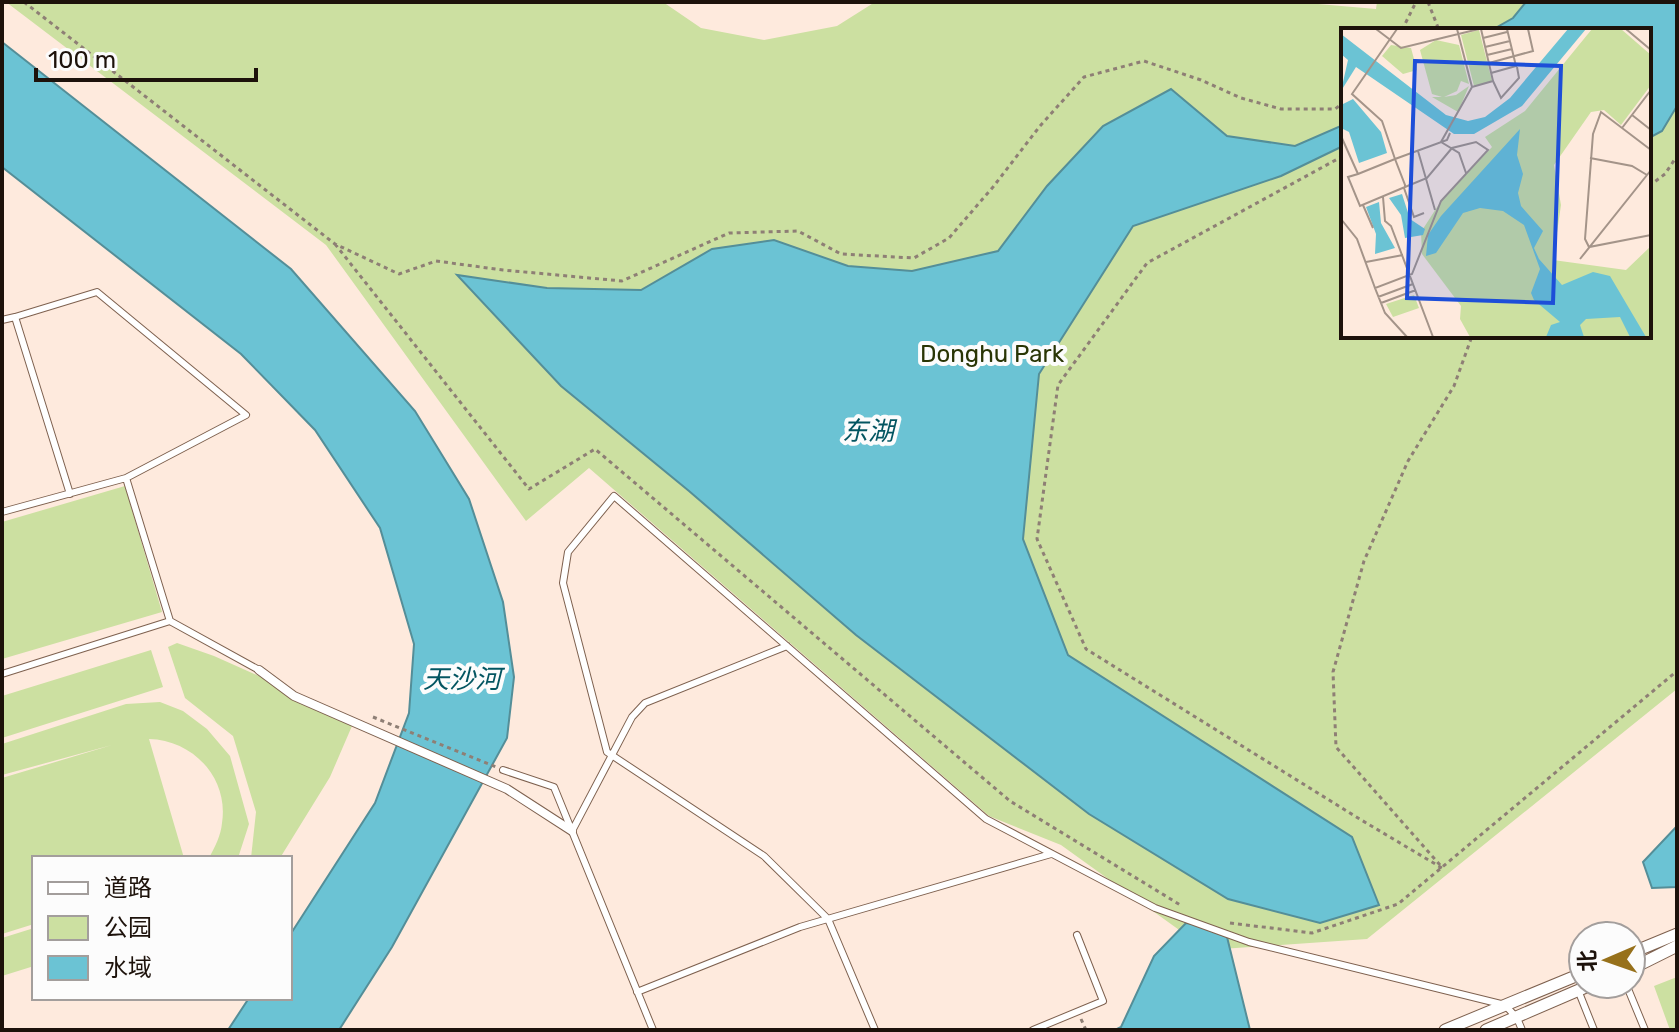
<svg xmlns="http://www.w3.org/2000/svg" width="1679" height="1032" font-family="Rubik,'Noto Sans SC',sans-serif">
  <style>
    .green { fill: #cce0a1; fill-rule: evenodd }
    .water { fill: #6bc3d4; stroke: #548e98; stroke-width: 2 }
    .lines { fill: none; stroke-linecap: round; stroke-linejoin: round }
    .service-casing { stroke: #7e614f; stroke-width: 8 }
    .pedestrian-casing { stroke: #7e614f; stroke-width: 10 }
    .minor-casing { stroke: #7e614f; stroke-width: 13 }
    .path { stroke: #8e7f75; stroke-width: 3; stroke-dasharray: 4 4; stroke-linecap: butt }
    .service { stroke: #fff; stroke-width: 6 }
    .pedestrian { stroke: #fff; stroke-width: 8 }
    .minor { stroke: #fff; stroke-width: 11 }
    .labels { text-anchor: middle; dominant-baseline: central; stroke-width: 8; stroke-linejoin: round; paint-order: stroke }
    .park-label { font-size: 24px; fill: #293504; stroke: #fcfcfc }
    .water-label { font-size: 26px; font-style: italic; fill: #035561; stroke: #fcfcfc }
    .inset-road { fill: none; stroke: #a49489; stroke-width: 2 }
    .view { fill: #1d4ed8; fill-opacity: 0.15; stroke: #1d4ed8; stroke-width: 4 }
    .inset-edge { fill: none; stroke: #1d120b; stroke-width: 4 }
  </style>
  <rect width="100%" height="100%" fill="#feeadd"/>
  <path class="green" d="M6,2H663L701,28L764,40L837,26L875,2H1295L1376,9L1377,2H1677V689L1367,939L1207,950L1061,845L989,816L589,468L526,521L326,245ZM1343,30H1649V336H1343Z
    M125,486L162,612L2,659V522Z
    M177,643L214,656L355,719L330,777L280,858H251L256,812L233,736L185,698L168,647Z
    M151,650L163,687L2,738V696Z
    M160,702L183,711L207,729L230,756L249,824L238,858H209C215,847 221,835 222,823C229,778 193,740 149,739L184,858H34V924L2,934V778L112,745L2,775V744L126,704Z
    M34,928V966L2,976V938Z
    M1677,977V1030H1670L1654,986Z"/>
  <path class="water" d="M1526,2H1677V106L1662,131L1649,138V30H1492L1513,18Z
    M2,42L291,269L415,411L469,499L503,602L514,677L507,738L392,947L339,1030H228L249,998H290V935L375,803L409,713L414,644L380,528L315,430L241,354L2,167Z
    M1171,89L1227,136L1295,146L1343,125V146L1281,176L1133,226L1039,374L1023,539L1068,655L1352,837L1379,905L1320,923L1228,899L1089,814L856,635L689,491L561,386L457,275L547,288L641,290L712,249L774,240L848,266L912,271L998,251L1047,186L1103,126Z
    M1677,826V887L1652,888L1643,862Z
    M1186,923L1195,924L1227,937L1250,1030H1115L1121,1027L1154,956Z"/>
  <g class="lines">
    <g class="service-casing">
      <path id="service" d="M15,317L97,292L246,415L126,478
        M2,320L15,317L70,494
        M2,512L126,478L170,621L2,674
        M170,621L259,670
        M503,770L554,787L653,1030
        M572,831L632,717L645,703L787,646
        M1626,984L1645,1030
        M1578,990L1594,1030
        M637,992L800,927L1051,854
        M875,1030L828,919L764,856L607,752L563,583L568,552L614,496L986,819L1155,908L1249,942L1505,1005L1517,1018L1522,1030
        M1033,1030L1103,1001L1077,935"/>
    </g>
    <g class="pedestrian-casing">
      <path id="pedestrian" d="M259,670L294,696L507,789L572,831"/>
    </g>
    <g class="minor-casing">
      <path id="minor" d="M1631,953L1677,934
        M1631,969L1677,946
        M1445,1030L1583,973
        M1486,1030L1593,984"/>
    </g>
    <path class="path" d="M24,2L335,244L399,274L436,261L503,270L622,281L729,233L798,231L841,254L914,258L949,238L993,187L1040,126L1084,77L1144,61L1201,80L1241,98L1281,109H1335L1343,103
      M1428,2L1439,30
      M1402,30L1416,2
      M1343,156L1147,263L1058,385L1037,539L1086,649L1358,818L1442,868
      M1649,186L1665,174L1677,156
      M335,244L529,489L595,449L1010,801L1182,906
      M373,717L496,767
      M1440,865L1336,747L1333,672L1364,561L1408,461L1454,386L1472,336
      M1230,923L1312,933L1398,904L1677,671
      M1081,1019L1086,1030"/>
    <use href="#service" class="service"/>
    <use href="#pedestrian" class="pedestrian"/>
    <use href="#minor" class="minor"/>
  </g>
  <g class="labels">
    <g class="park-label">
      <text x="992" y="354">Donghu Park</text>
    </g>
    <g class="water-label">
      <text x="868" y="431">东湖</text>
      <text x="462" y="679">天沙河</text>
    </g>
  </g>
  <g transform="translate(1341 28)">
    <rect width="310" height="310" fill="#feeadd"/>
    <path d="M251,1H280L310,27V57L280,97L263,82L250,84L213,137L220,177L212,232L285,242L310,218V309H129L119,291L120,278L81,226L80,204L100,173L151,119L144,109L184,83ZM138,2L151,53L133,58L120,7ZM95,12L118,17L128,56L120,53L116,63L103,69L115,67L128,58L117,84L91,69H101L91,66L79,22ZM50,17L70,20L76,42L62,46L41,28ZM73,267L78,280L52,289L45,276Z" fill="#cce0a1"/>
    <path d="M227,1H245L181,78L133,106H113L15,39L0,63L7,32L0,26V6L105,87L127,93L144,89L169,70ZM12,71L40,104L46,125L18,135L8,104L0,100V77ZM179,101L176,127L182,146L177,165L180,178L202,203L193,220L198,231L221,257L252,244L269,248L305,309H289L279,289L245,291L239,297L243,309H205L210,297L219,294L193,272L190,265L199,241L183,197L162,183L139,180L122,185L95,225L85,228L87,207L100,188ZM61,166L69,191L84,201L82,207L64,210L60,187L48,170ZM38,174L40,195L54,220L34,226L35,206L25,179Z" fill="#6bc3d4"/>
    <path class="inset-road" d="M35,1L60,20L138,1M56,1L11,66L41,93L54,131L64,157V159L19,178L7,149L17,146L54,131L106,112L109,105M116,1L131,59L152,53L140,1M285,1L310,22M142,10L166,4M144,19L169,13M146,27L171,21M148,35L192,23L187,1M150,45L175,38L166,1M152,53L160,70L178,50L176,39M291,87L310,102M281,100L310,62M0,108L17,146M310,122L260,84L252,106L244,211L248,219L310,207M77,123L94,182M249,130L291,138L306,147M125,145L118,125L100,114L131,59M64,159L86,150L111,120L135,114L147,122L100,173L71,246L34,260L44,285L66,309M63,160L73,189L83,185M42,169L44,193L50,198L92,309M22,177L32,200M0,191L16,211L34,260M239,231L310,142M25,234L62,227M37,269L72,256M40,275L75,262"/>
    <path class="view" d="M74,33L220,38L212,275L66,270Z"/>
    <rect width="310" height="310" class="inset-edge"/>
  </g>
  <rect width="1679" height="1032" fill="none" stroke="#1d120b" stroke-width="8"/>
  <rect x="32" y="856" width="260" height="144" fill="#fcfcfc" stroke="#a39e9c" stroke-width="2"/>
  <rect x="48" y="882" width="40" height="12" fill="#ffffff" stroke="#a39e9c" stroke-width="2"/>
  <text x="104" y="896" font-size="24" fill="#1d120b">道路</text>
  <rect x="48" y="916" width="40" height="24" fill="#cce0a1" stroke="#a39e9c" stroke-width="2"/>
  <text x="104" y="936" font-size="24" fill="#1d120b">公园</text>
  <rect x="48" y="956" width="40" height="24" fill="#6bc3d4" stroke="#a39e9c" stroke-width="2"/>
  <text x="104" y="976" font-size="24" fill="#1d120b">水域</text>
  <g transform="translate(1607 960) rotate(268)"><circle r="38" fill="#fcfcfc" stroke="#a39e9c" stroke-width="2"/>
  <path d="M0-6L14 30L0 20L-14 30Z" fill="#97711b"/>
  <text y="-12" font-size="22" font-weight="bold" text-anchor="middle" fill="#1d120b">北</text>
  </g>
  <path d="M36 68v12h220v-12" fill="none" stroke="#1d120b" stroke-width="4"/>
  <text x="48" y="68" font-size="24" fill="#1d120b" stroke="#fcfcfc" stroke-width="6" paint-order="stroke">100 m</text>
</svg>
